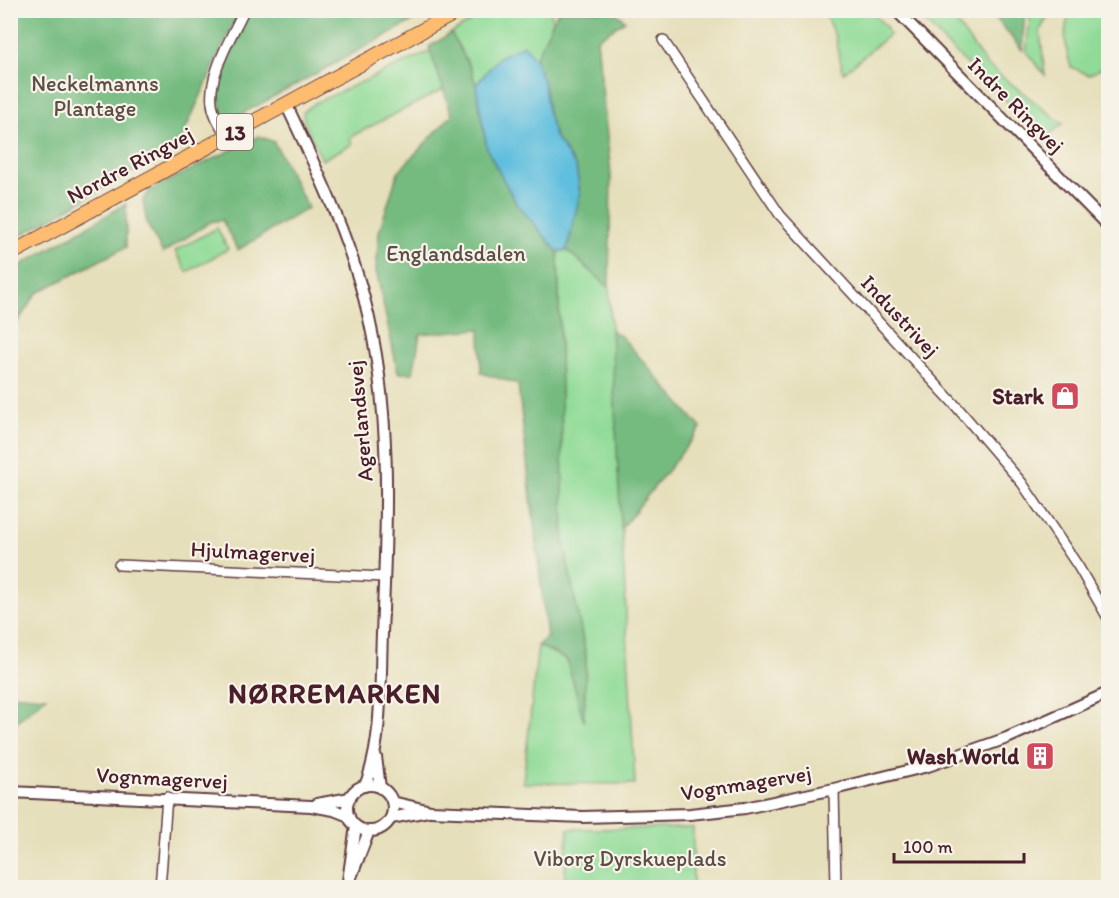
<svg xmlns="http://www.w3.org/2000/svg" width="1119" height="898" font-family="Itim,sans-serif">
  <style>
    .green { fill: #90db97; stroke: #6d7d61; stroke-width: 1.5 }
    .forest { fill: #74bb80; stroke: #5f6d56; stroke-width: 1.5 }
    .water { fill: #60bfde; stroke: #556f84; stroke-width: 1.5 }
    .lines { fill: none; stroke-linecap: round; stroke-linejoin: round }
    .minor-casing { stroke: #613c41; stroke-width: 12 }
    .tertiary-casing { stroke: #613c41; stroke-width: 14 }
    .primary-casing { stroke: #613c41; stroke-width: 16 }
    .minor { stroke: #fff; stroke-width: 9 }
    .tertiary { stroke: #fff; stroke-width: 10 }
    .primary { stroke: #febc71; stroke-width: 14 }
    .labels { text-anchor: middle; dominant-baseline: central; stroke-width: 4.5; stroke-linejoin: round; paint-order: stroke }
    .shield { fill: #f7f3e8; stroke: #7e5f64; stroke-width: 1.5 }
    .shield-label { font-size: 21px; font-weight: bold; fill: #4a1f2b }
    .park-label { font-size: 22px; fill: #5c4e46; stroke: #f7f3e8 }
    .street-label { font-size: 22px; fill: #4a1f2b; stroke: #f7f3e8 }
    .poi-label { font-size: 22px; font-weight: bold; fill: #4a1f2b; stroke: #f7f3e8; text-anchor: end }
    .district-label { font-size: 28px; font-weight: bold; letter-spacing: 1.5px; fill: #4a1f2b; stroke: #f7f3e8 }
  </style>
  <rect width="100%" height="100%" fill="#f7f3e8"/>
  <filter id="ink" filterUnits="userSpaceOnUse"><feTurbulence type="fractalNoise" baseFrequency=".0167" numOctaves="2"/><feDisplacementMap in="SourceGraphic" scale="12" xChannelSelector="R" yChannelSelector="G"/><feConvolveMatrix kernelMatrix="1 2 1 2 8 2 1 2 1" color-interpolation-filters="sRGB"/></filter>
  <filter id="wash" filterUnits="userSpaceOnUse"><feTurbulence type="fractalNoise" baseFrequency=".008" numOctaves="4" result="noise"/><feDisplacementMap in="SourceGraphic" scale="24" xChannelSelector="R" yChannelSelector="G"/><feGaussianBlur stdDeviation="1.35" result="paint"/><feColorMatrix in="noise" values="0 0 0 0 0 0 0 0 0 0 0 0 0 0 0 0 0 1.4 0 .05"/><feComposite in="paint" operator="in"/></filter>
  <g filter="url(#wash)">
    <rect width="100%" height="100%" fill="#e6dfbb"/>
    <path class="green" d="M1031,10L1050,11L1040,31L1045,75L1026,52Z
      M1071,10L1108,11V59L1104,67L1089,75L1071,67C1065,48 1062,29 1071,10Z
      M489,11H551L553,23L535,59L524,46L499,57L476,85L470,67L451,33Z
      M823,11H871L886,27L889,35L843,73L835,36Z
      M915,11H948L986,64L1063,124L1045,138L946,44Z
      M431,51L444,89L350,137L352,144L322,160L304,121L303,112L315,103Z
      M217,228L228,249L187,272L175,251Z
      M567,250L609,287L635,784L523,783L538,645L567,660L584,719L586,656L564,544L558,252Z
      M693,828V887H564L568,829Z"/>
    <path class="forest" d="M21,10L239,11L178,146L11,241L10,21Z
      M251,11V10L431,11L227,122L218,100L221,74Z
      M558,11H614L625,21L597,39L611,175L609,287L567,250L580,194L576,167L555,137L548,113L544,84L535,59Z
      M990,11H1025L1022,50Z
      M451,33L470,67L476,85L487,149L516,203L558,252L564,544L586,656L584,722L567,660L538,645L547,637L518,384L481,373L480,329L420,334L413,373H398L376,270L379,232L398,172L452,115L429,47Z
      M259,136L274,142L308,208L238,250L222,220L210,222L163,253L147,224L143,200L150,190Z
      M126,204V247L37,293L11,331V271Z
      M611,330L622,337L701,428L621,529Z
      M11,694L46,697L11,726Z"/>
    <path class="water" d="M524,45L535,59L544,84L548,113L555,137L576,167L580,194L567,250L558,252L516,203L487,149L476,85L499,57Z"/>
  </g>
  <g filter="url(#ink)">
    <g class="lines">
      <g class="minor-casing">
        <path id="minor" d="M663,40L780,215L956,406L1022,483L1078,566L1108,618
          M227,137C221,126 213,115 212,103C208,75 232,36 244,10
          M119,565L384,577
          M834,789L836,888
          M160,888L167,797"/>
      </g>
      <g class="tertiary-casing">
        <path id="tertiary" d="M896,10L1108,226
          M286,104C316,167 346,230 364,298C393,407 387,522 382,633C380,682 383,742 365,786
          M376,757L380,788
          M347 808a23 23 0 1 1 46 0a23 23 0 1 1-46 0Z
          M10,792L311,806L334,810L349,816
          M392,802L431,811L583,817L690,814L745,808L834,789L928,766L1007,738L1108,693
          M317,804L350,798
          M391,818L428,811
          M351,877L369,831
          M347,888L356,826"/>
      </g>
      <g class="primary-casing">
        <path id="primary" d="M10,254L460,10"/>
      </g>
      <use href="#minor" class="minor"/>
      <use href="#tertiary" class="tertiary"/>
      <use href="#primary" class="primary"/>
    </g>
  </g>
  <defs>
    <g id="shop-square" transform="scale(1.5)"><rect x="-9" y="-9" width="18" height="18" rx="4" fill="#d1495b" stroke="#f7f3e8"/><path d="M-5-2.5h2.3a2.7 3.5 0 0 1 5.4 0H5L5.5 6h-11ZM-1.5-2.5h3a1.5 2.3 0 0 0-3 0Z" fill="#fff"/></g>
    <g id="building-square" transform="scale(1.5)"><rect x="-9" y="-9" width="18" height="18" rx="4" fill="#d1495b" stroke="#f7f3e8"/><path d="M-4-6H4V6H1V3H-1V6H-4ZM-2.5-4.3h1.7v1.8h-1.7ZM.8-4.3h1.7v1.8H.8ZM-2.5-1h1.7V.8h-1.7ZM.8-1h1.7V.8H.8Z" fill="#fff"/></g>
  </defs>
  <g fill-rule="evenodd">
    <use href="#shop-square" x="1065" y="396"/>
    <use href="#building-square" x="1040" y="756"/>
  </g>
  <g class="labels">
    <rect class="shield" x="217" y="114" width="36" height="36" rx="4.5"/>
    <g class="shield-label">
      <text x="235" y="132">13</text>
    </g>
    <g class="park-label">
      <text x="95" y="83">Neckelmanns<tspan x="95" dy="25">Plantage</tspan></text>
      <text x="456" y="253">Englandsdalen</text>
      <text x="630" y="858">Viborg Dyrskueplads</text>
    </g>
    <g class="street-label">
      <text transform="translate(1016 105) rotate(45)">Indre Ringvej</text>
      <text transform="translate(130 165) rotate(-28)">Nordre Ringvej</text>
      <text transform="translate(900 316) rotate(47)">Industrivej</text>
      <text transform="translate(360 421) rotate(-95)">Agerlandsvej</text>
      <text transform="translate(253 552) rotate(3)">Hjulmagervej</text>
      <text transform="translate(162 778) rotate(3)">Vognmagervej</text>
      <text transform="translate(746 783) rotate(-9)">Vognmagervej</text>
    </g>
    <g class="poi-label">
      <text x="1044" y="396">Stark</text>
      <text x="1019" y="756">Wash World</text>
    </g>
    <g class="district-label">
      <text x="335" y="693">NØRREMARKEN</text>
    </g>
  </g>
  <rect width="1119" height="898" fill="none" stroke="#f7f3e8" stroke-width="36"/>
  <path d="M894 853v9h130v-9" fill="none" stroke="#4a1f2b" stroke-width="3"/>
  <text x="903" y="853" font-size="18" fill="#4a1f2b" stroke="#f7f3e8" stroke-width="4.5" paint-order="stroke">100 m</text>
</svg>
